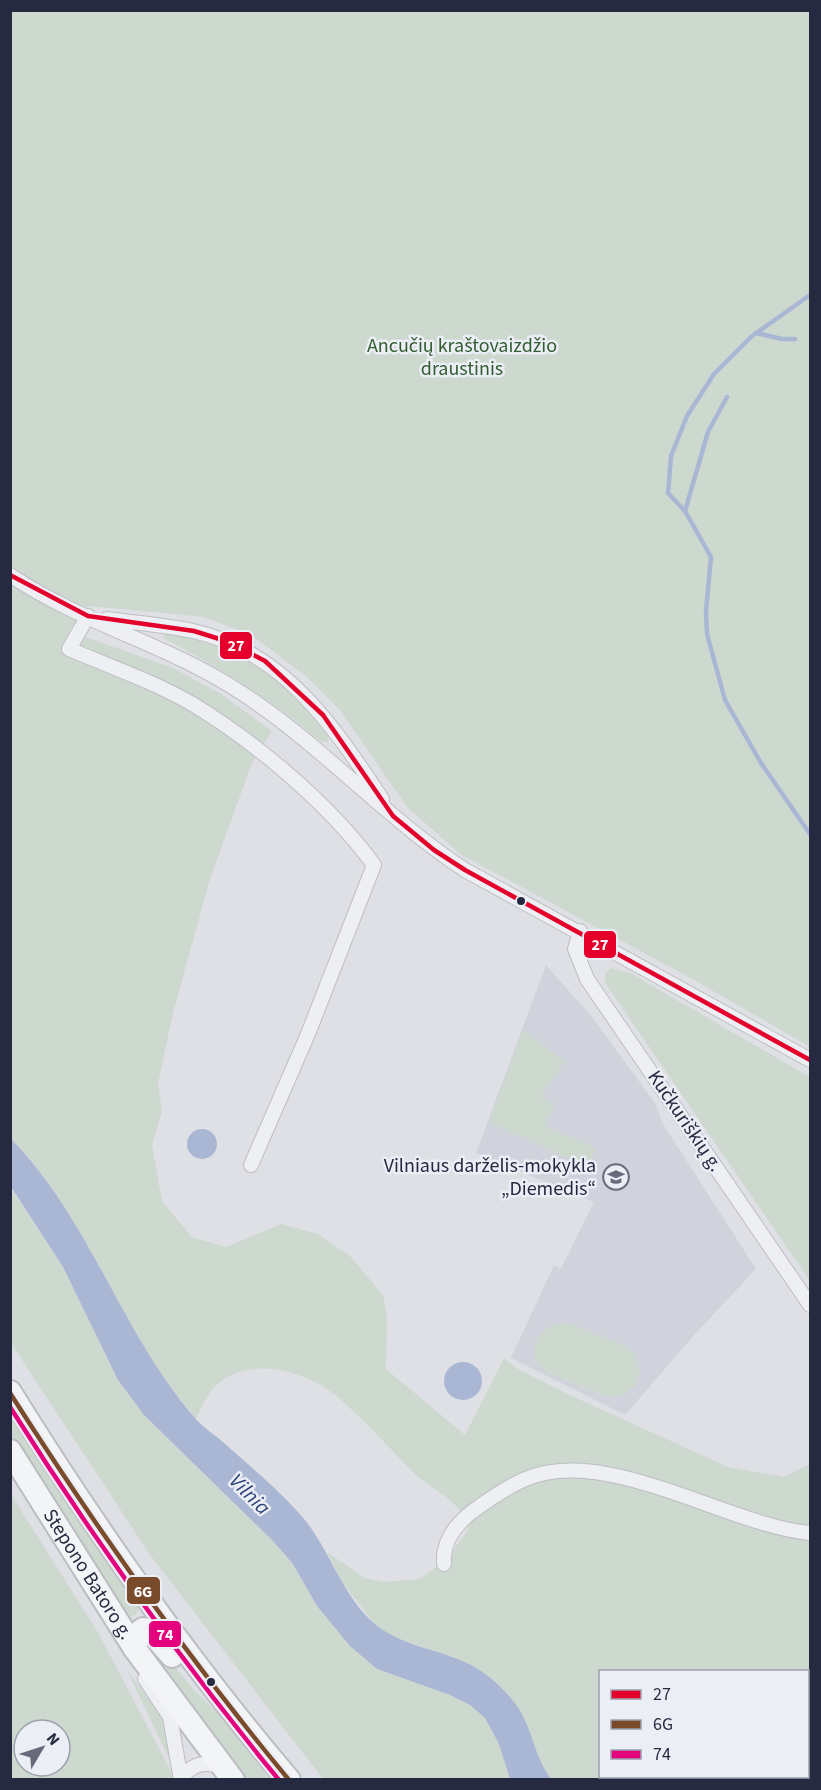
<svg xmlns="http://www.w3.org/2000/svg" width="821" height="1790" font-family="'Source Sans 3',sans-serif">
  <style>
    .built { fill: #d0d3dc }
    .green { fill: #cdd9cf; fill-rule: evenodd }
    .water { fill: #aab7d4 }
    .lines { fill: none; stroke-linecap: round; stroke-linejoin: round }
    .stream { stroke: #aab7d4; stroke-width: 4.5 }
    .street-casing { stroke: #bdbec3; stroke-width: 16 }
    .primary-casing { stroke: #bbbdc3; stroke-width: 26 }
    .street { stroke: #eeeff2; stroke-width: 14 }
    .primary { stroke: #f3f4f5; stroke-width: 22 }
    .bus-1-casing { stroke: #eceef6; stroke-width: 9 }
    .bus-2-casing { stroke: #eceef6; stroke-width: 9 }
    .bus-3-casing { stroke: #eceef6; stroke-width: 9 }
    .bus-1 { stroke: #e4002b; stroke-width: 4.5 }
    .bus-2 { stroke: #7a4b2a; stroke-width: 4.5 }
    .bus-3 { stroke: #e5007d; stroke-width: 4.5 }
    .bus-dot { fill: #252a40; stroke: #eceef6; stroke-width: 2 }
    .labels { text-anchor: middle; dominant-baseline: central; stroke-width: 5; stroke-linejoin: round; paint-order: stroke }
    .park-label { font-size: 20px; fill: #325d30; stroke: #eceef6 }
    .street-label { font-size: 20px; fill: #252a40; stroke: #eceef6 }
    .poi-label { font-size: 20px; fill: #252a40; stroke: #eceef6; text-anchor: end }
    .water-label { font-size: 21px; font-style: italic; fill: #2b4178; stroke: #eceef6 }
    .line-badge { stroke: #eceef6; stroke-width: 2 }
    .badge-label { font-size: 16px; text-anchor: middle; font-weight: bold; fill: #fff }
  </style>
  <rect width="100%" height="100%" fill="#dfe0e5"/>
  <path class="built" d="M546,965L592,1017L655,1103L663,1124L756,1269L696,1333L625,1415L511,1358L554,1265L561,1269L594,1202L476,1153Z"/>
  <path class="green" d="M10,11H810V1047L696,981L460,854L407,807L340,710L306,676L254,637L205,617L88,606L69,631L173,668L221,694L272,731L252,763L210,879L173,1013L158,1084L162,1112L152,1144L162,1201L192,1237L226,1247L281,1224L318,1234L350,1256L383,1295L387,1318L386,1369L465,1435L504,1358L518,1369L574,1397L728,1467L784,1477L810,1464V1779H551L541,1766L521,1713L507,1694L481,1671L456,1658L388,1635L373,1622L342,1582L327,1552L365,1578L385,1582L419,1579L445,1561L468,1530C463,1500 433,1492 413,1472C388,1447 363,1418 335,1395C303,1369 242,1353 211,1391C205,1399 200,1410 196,1419C183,1402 168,1386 156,1368C105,1293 76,1205 11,1139ZM600,1672H808V1776H600Z
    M166,632C246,651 276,672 328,734L329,742H321C272,700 219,667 163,638Z
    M611,968L630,973L810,1077V1281L605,983V973Z
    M523,1030L565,1061L541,1096L555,1105L545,1126L596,1148L588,1167L489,1122Z
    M10,1187L63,1267L118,1380L144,1415L272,1540L293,1564L317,1606L377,1669L450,1695L470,1705L485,1718L499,1744L510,1779H323L150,1555L11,1343Z
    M568,1323L626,1346L634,1354L640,1371L635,1386L622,1396L607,1397L544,1372L534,1358C533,1334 546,1324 568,1323Z
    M11,1411L139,1607L136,1615L127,1618L87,1559L11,1434Z
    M10,1493L99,1634L175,1779H11ZM24,1730H60V1766H24Z
    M146,1641L157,1644L195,1691L243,1738L277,1779H243L145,1648Z
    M128,1671L162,1718L173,1767L128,1672Z"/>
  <path class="water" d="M187 1144a15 15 0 1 1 30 0a15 15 0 1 1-30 0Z
    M11,1139C90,1219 121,1333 195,1418C203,1428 216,1435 225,1444C250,1466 276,1488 298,1512C329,1545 340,1594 375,1624C404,1649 449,1649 481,1671C496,1681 513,1698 522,1714C533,1735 536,1759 551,1779H510L499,1744L485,1718L470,1705L450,1695L377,1669L350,1646L317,1606L293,1564L272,1540L144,1415L118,1380L63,1267L11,1187Z
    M444 1381a19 19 0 1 1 38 0a19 19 0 1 1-38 0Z"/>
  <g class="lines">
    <path class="stream" d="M810,295L752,336L714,374L687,416L671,456L668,493L685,511L711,557L706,611L707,634L725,700L761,763L810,834
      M756,333L782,339H795
      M685,511L708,432L727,397"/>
    <g class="street-casing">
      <path id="street" d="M10,575C81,623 166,644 237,690C319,742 384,817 465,870L810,1060
        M88,616L69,649C111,667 155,682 194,705C258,744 330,805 374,865L308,1034L251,1165
        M107,619C136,623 165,625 193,631C284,651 334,727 382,799
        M580,931L575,949L587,979L810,1305
        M444,1564C442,1538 459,1520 480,1506C494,1496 508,1487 523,1480C604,1443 726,1525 810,1533
        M145,1679L170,1717L181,1780
        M181,1778C193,1763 204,1762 222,1766"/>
    </g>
    <g class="primary-casing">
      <g id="primary">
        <path d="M10,1392C94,1527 185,1658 289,1780"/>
        <path id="s1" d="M10,1451L135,1649L233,1780"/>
        <path d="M135,1649L138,1633L143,1629L149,1630L172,1656"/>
      </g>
    </g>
    <use href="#street" class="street"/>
    <use href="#primary" class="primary"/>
    <g class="bus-1-casing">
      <path id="bus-1" d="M10,575L88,616L194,631L229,642L265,661L323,715L393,816L434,850L465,870L810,1060"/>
    </g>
    <g class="bus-2-casing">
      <path id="bus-2" d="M10,1393C96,1528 187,1657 289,1780"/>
    </g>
    <g class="bus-3-casing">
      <path id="bus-3" d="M10,1407C92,1537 181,1661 279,1780"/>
    </g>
    <use href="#bus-1" class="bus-1"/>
    <use href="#bus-2" class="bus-2"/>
    <use href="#bus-3" class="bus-3"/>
  </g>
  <defs>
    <g id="school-ring" transform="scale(1.35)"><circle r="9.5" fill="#eceef6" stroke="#666a7a" stroke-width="1.5"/><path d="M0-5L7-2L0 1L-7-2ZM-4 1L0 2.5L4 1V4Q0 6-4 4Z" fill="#666a7a"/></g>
  </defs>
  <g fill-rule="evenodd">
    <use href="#school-ring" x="616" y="1177"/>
  </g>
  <g class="bus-dot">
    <circle cx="521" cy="901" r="5"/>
    <circle cx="211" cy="1682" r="5"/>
  </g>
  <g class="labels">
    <g class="park-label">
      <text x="462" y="346">Ancučių kraštovaizdžio<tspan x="462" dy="23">draustinis</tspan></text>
    </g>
    <g class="street-label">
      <text transform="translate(685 1121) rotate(56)">Kučkuriškių g.</text>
      <text stroke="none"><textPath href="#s1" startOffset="146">Stepono Batoro g.</textPath></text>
    </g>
    <g class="poi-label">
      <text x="596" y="1166">Vilniaus darželis-mokykla<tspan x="596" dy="23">„Diemedis“</tspan></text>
    </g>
    <g class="water-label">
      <text transform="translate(250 1494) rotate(45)">Vilnia</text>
    </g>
  </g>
  <g class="line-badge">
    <rect x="219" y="631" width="34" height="29" rx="6" fill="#e4002b"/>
    <rect x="583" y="930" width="34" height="29" rx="6" fill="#e4002b"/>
    <rect x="126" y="1576" width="35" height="29" rx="6" fill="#7a4b2a"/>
    <rect x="148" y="1620" width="34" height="28" rx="6" fill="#e5007d"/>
  </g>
  <g class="badge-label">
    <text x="236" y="651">27</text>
    <text x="600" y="950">27</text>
    <text x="143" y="1597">6G</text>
    <text x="165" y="1640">74</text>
  </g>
  <rect width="821" height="1790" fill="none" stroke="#252a40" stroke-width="24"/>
  <rect x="599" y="1670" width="210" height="108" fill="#eceef6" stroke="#9ca0ad" stroke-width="1.5"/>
  <rect x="611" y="1690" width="30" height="9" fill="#e4002b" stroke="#9ca0ad" stroke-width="1.5"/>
  <text x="653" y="1700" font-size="18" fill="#252a40">27</text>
  <rect x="611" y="1720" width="30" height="9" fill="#7a4b2a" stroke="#9ca0ad" stroke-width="1.5"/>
  <text x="653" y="1730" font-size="18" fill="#252a40">6G</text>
  <rect x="611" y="1750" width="30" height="9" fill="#e5007d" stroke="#9ca0ad" stroke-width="1.5"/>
  <text x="653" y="1760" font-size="18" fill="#252a40">74</text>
  <g transform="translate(42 1748) rotate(51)"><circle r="28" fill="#eceef6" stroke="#9ca0ad" stroke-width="1.5"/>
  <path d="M0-4.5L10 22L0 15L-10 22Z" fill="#666a7a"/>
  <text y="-9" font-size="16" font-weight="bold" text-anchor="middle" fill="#252a40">N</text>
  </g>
</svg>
